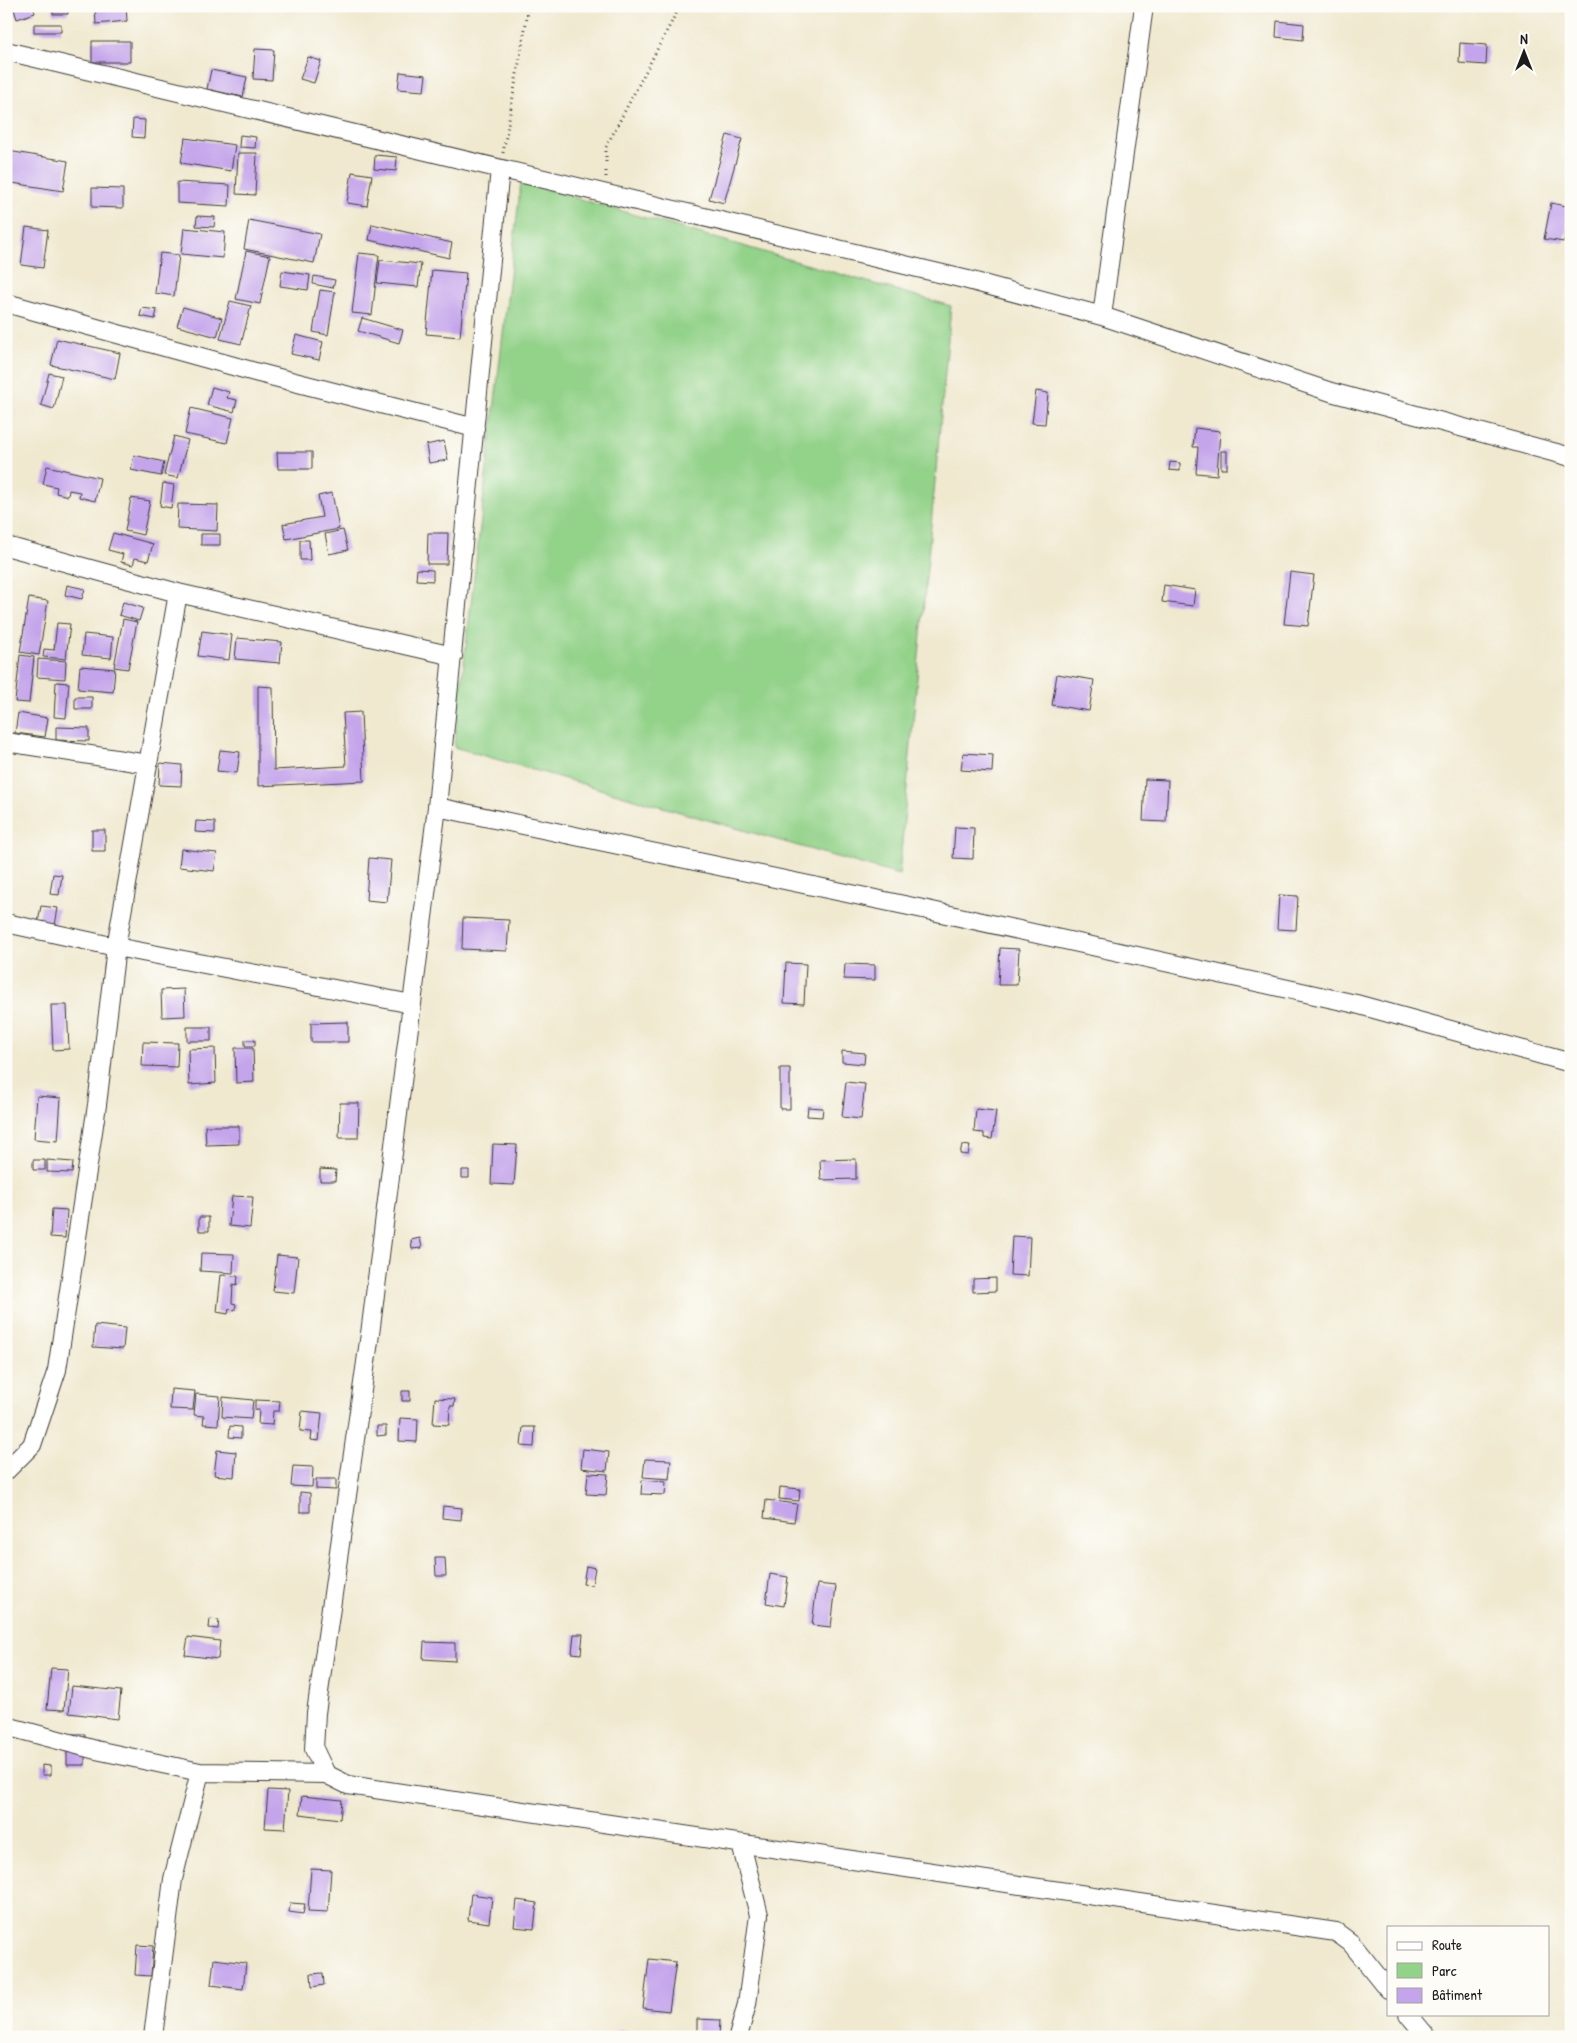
<svg xmlns="http://www.w3.org/2000/svg" width="1577" height="2043" font-family="'Patrick Hand',sans-serif">
  <style>
    .green { fill: #93d289; stroke: #587752 }
    .building { fill: #c4a5eb }
    .lines { fill: none; stroke-linecap: round; stroke-linejoin: round }
    .minor-casing { stroke: #3c3b37; stroke-width: 20 }
    .path { stroke: #3c3b37; stroke-width: 3; stroke-dasharray: 1 4; stroke-linecap: butt }
    .minor { stroke: #fff; stroke-width: 18 }
  </style>
  <rect width="100%" height="100%" fill="#fdfcf7"/>
  <filter id="ink" filterUnits="userSpaceOnUse"><feTurbulence type="fractalNoise" baseFrequency=".02" numOctaves="2"/><feDisplacementMap in="SourceGraphic" scale="10" xChannelSelector="R" yChannelSelector="G"/><feConvolveMatrix kernelMatrix="1 2 1 2 8 2 1 2 1" color-interpolation-filters="sRGB"/></filter>
  <filter id="wash" filterUnits="userSpaceOnUse"><feTurbulence type="fractalNoise" baseFrequency=".0096" numOctaves="4" result="noise"/><feDisplacementMap in="SourceGraphic" scale="20" xChannelSelector="R" yChannelSelector="G"/><feGaussianBlur stdDeviation="1.12" result="paint"/><feColorMatrix in="noise" values="0 0 0 0 0 0 0 0 0 0 0 0 0 0 0 0 0 1.4 0 .05"/><feComposite in="paint" operator="in"/></filter>
  <g filter="url(#wash)">
    <rect width="100%" height="100%" fill="#f0e9d0"/>
    <path class="green" d="M521,182L951,306L899,875L454,747Z"/>
    <g id="blocks">
      <path class="building" d="M13,6H33L35,13L17,19Z
        M53,6H67L68,14H53Z
        M95,6H126L127,21L96,24Z
        M1277,21L1304,24L1303,40L1276,37Z
        M34,24H61V32H34Z
        M92,41H130V62H92Z
        M1460,43L1487,45L1486,65L1459,63Z
        M255,49L274,50L272,80L253,79Z
        M308,57L321,61L314,83L300,79Z
        M211,70L247,77L243,97L207,89Z
        M400,72L426,75L424,91L398,89Z
        M133,119L145,120L144,138L132,137Z
        M240,135L256,137L255,148L239,147Z
        M727,135L742,139L724,203L709,199Z
        M185,138L235,145L231,171L181,163Z
        M8,151L68,161L63,191L6,182Z
        M238,153H257L255,195L236,194Z
        M375,155L397,157L396,171L374,169Z
        M352,172L372,175L367,206L347,203Z
        M177,182L230,185L229,206L177,203Z
        M92,188L123,189V208L92,207Z
        M1551,203L1571,207L1564,242L1544,239Z
        M197,216L215,217L214,227L196,226Z
        M249,220L320,234L314,263L244,249Z
        M372,224L452,243L449,258L369,240Z
        M26,227L48,230L43,268L21,265Z
        M184,228L225,232L223,258L181,254Z
        M246,251L270,256L260,304L236,299Z
        M160,253L179,255L174,296L155,293Z
        M359,253L379,255L372,315L352,313Z
        M380,260L421,264L418,287L377,283Z
        M432,270L466,273L460,337L426,334Z
        M282,271L310,275L308,290L280,286Z
        M314,276L335,280L333,288L313,284Z
        M320,290L335,292L328,335L313,332Z
        M230,301L251,306L241,344L220,339Z
        M183,307L222,318L217,337L177,326Z
        M142,308L157,310L155,319L140,316Z
        M362,318L403,330L399,343L358,331Z
        M296,335L323,342L319,360L291,354Z
        M57,339L120,353L115,379L51,365Z
        M49,373L62,376L54,409L41,405Z
        M212,387L229,392L227,398L237,400L234,412L207,405Z
        M1036,391L1048,393L1045,424L1032,423Z
        M191,408L233,418L227,443L185,434Z
        M1195,428L1220,431L1217,475L1196,473L1198,447H1193Z
        M174,436L188,440L178,478L164,475Z
        M444,441L448,460L429,463L426,445Z
        M1221,451H1227V469H1221Z
        M277,452H312V469H278Z
        M134,455L164,462L161,476L131,470Z
        M1170,462L1180,463V471L1169,470Z
        M47,466L100,478L95,501L79,497L80,492L69,490L68,496L56,493L57,487L43,484Z
        M163,483L174,485L171,508L160,506Z
        M332,493L339,529L286,539L283,524L322,517L318,496Z
        M131,498L150,501L143,535L125,531Z
        M178,504L218,505L217,531L177,529Z
        M343,530L348,550L329,554L325,534Z
        M113,533L153,544L148,561L135,558L133,565L121,562L123,554L108,550Z
        M428,533H448L447,564H427Z
        M201,534H220V545H201Z
        M300,540H309L310,560H300Z
        M417,569L433,570V581L416,580Z
        M1290,572L1314,575L1308,626L1284,624Z
        M67,585L85,589L82,599L65,595Z
        M1164,585L1195,590L1193,606L1162,602Z
        M29,598L48,601L39,655L20,652Z
        M123,602L143,608L139,621L119,615Z
        M123,619L137,622L128,669L114,667Z
        M57,623L70,624L66,659L43,657L44,649L54,650Z
        M202,631L232,635L229,660L198,656Z
        M84,634L113,637L111,658L82,655Z
        M237,638L282,642L280,663L235,659Z
        M20,655L34,657L29,703L15,702Z
        M38,659L66,661L65,679L37,677Z
        M80,666L115,669L113,692L78,689Z
        M1057,674L1094,680L1089,711L1052,705Z
        M56,682L69,683L66,718L54,717Z
        M258,686L273,687L274,770L346,766L343,713L361,712L364,781L258,786Z
        M75,697H92V709H75Z
        M18,713L48,718L45,737L15,733Z
        M56,727L89,728V741L56,740Z
        M220,750L240,752L237,773L217,771Z
        M963,753L993,755L992,772L961,770Z
        M160,763L182,765L181,786L159,785Z
        M1145,779L1168,780L1166,822L1143,821Z
        M196,821L215,822V833L195,832Z
        M955,827L974,828L973,859L953,858Z
        M92,830H105V851H92Z
        M181,849L217,853L214,871L179,867Z
        M369,858L391,860L387,902L366,900Z
        M53,874L62,875L59,895L50,894Z
        M1279,895L1298,896L1296,930L1277,929Z
        M41,906L58,908L54,931L37,928Z
        M463,918L509,920L507,951L462,949Z
        M1000,948L1019,949L1017,985H998Z
        M786,963L806,964L804,1004L784,1003Z
        M845,964L875,965V980L844,979Z
        M184,989L185,1016L162,1017L161,990Z
        M51,1005H67L69,1049L53,1050Z
        M348,1022V1042H311V1023Z
        M187,1027H211V1041H187Z
        M245,1040H255V1046H245Z
        M143,1042L178,1043L177,1067L142,1066Z
        M215,1048L216,1083L189,1085L188,1049Z
        M235,1048H253L254,1082L236,1083Z
        M842,1051L865,1053L864,1064L842,1062Z
        M780,1068H790V1109H780Z
        M846,1082L865,1084L861,1119L842,1117Z
        M37,1096L61,1098L58,1141L34,1139Z
        M340,1103H359L358,1138H339Z
        M808,1107L823,1108L822,1117L807,1116Z
        M976,1109L996,1111L992,1139L984,1138V1133L974,1132Z
        M205,1126H239V1144L206,1145Z
        M493,1144L517,1145L514,1185L491,1184Z
        M962,1145L970,1146L968,1155L960,1154Z
        M856,1159V1179L821,1180L820,1160Z
        M33,1160H45V1170H33Z
        M47,1160L73,1162L72,1173L47,1172Z
        M320,1169L336,1170L335,1181H320Z
        M462,1170H469V1178H462Z
        M232,1196L253,1197L250,1228L229,1226Z
        M52,1209L67,1210L65,1238L50,1237Z
        M199,1217H209V1231H199Z
        M1012,1236L1030,1237L1028,1276L1010,1275Z
        M420,1238L422,1248L412,1249L411,1240Z
        M201,1253L234,1254L233,1273L200,1271Z
        M277,1255L298,1257L294,1293L273,1291Z
        M221,1275L238,1276L237,1285L233,1284L232,1303L236,1304L235,1310L229,1309L228,1314L217,1312Z
        M996,1278V1291L973,1292V1279Z
        M95,1325L125,1328L123,1349L93,1347Z
        M171,1389L195,1391L193,1410L170,1409Z
        M402,1391H410V1401H402Z
        M196,1394L220,1396L218,1425L203,1424L204,1416L194,1415Z
        M223,1397L253,1400L251,1419L222,1417Z
        M435,1398L455,1399L454,1406H450L449,1425L433,1424Z
        M255,1400L280,1401L279,1411H273L272,1425L258,1424L259,1410H255Z
        M302,1411L322,1413L319,1441L311,1440L312,1432L300,1431Z
        M400,1418L418,1419L417,1442L399,1441Z
        M230,1426L241,1427V1438L229,1437Z
        M377,1426H386V1435L377,1436Z
        M523,1427H535L534,1447L521,1446Z
        M583,1449L609,1452L607,1471L581,1468Z
        M217,1450L236,1452L234,1477L214,1475Z
        M645,1459L671,1460L669,1479L643,1477Z
        M293,1466L313,1467L312,1487L291,1486Z
        M588,1473L608,1474L606,1495L586,1494Z
        M316,1479H336V1490L316,1489Z
        M642,1480L666,1482L665,1495L641,1494Z
        M780,1487L800,1489L799,1501L779,1499Z
        M300,1492L310,1493V1512H300Z
        M766,1500L797,1504L794,1522L764,1518Z
        M443,1506L462,1508L461,1520L442,1518Z
        M435,1558H445L446,1576H436Z
        M586,1566L595,1568L592,1585L583,1584Z
        M770,1574L788,1577L784,1606L766,1603Z
        M817,1584L836,1586L831,1627L812,1625Z
        M210,1619L219,1620L218,1629L209,1628Z
        M574,1634H583L581,1654L572,1653Z
        M188,1637L220,1641L218,1659L185,1655Z
        M424,1642L455,1643V1661L423,1659Z
        M51,1668L68,1669L64,1710L47,1709Z
        M72,1686L121,1691L118,1719L69,1713Z
        M67,1734H85V1765H67Z
        M42,1765L51,1766V1775H42Z
        M268,1790L288,1791L285,1829L265,1828Z
        M302,1796L342,1800L340,1819L300,1814Z
        M311,1869L331,1870L328,1912L308,1911Z
        M471,1894L492,1897L489,1923L468,1920Z
        M517,1900L537,1903L534,1929L514,1927Z
        M290,1903L305,1904L303,1914L289,1912Z
        M137,1945L153,1946L151,1976L135,1975Z
        M214,1959L246,1963L243,1989L211,1985Z
        M649,1959L676,1962L669,2011L643,2008Z
        M323,1973L324,1985L312,1987L311,1974Z
        M697,2019L720,2020L719,2037H697Z
        M618,2030L637,2032V2037H617Z"/>
    </g>
  </g>
  <g filter="url(#ink)">
    <use href="#blocks" fill-opacity="0" stroke="#3c3b37" stroke-width="1"/>
    <g class="lines">
      <g class="minor-casing">
        <path id="minor" d="M6,51L968,280L1102,316L1331,392L1571,457
          M500,169L437,807L370,1334L316,1713L314,1749L326,1774L348,1785L1336,1932L1351,1943L1388,1989
          M6,303L255,372L475,428
          M1102,316L1144,6
          M6,546L178,593L453,656
          M6,742L148,764
          M437,807L923,909L1356,1004L1571,1063
          M6,923L116,947L412,1004
          M6,1471L32,1445L57,1370L97,1105L116,947L178,593
          M6,1726L96,1750L200,1772
          M1408,2014L1427,2037
          M153,2037L173,1879L200,1772L326,1774
          M738,2037L747,2004L759,1915L741,1844"/>
      </g>
      <path class="path" d="M503,153L529,6
        M606,177V147L680,6"/>
      <use href="#minor" class="minor"/>
    </g>
  </g>
  <rect width="1577" height="2043" fill="none" stroke="#fdfcf7" stroke-width="25"/>
  <rect x="1387" y="1926" width="162" height="90" fill="#fdfcf7" stroke="#a3a29f"/>
  <rect x="1397" y="1942" width="25" height="8" fill="#ffffff" stroke="#a3a29f"/>
  <text x="1432" y="1950" font-size="15" fill="#1c1c1c">Route</text>
  <rect x="1397" y="1963" width="25" height="15" fill="#93d289" stroke="#a3a29f"/>
  <text x="1432" y="1976" font-size="15" fill="#1c1c1c">Parc</text>
  <rect x="1397" y="1988" width="25" height="15" fill="#c4a5eb" stroke="#a3a29f"/>
  <text x="1432" y="2000" font-size="15" fill="#1c1c1c">Bâtiment</text>
  <g transform="translate(1524 52)" stroke="#fdfcf7" stroke-width="4" paint-order="stroke">
  <path d="M0-4L9 19L0 12L-9 19Z" fill="#1c1c1c"/>
  <text y="-8" font-size="14" font-weight="bold" text-anchor="middle" fill="#1c1c1c">N</text>
  </g>
</svg>
